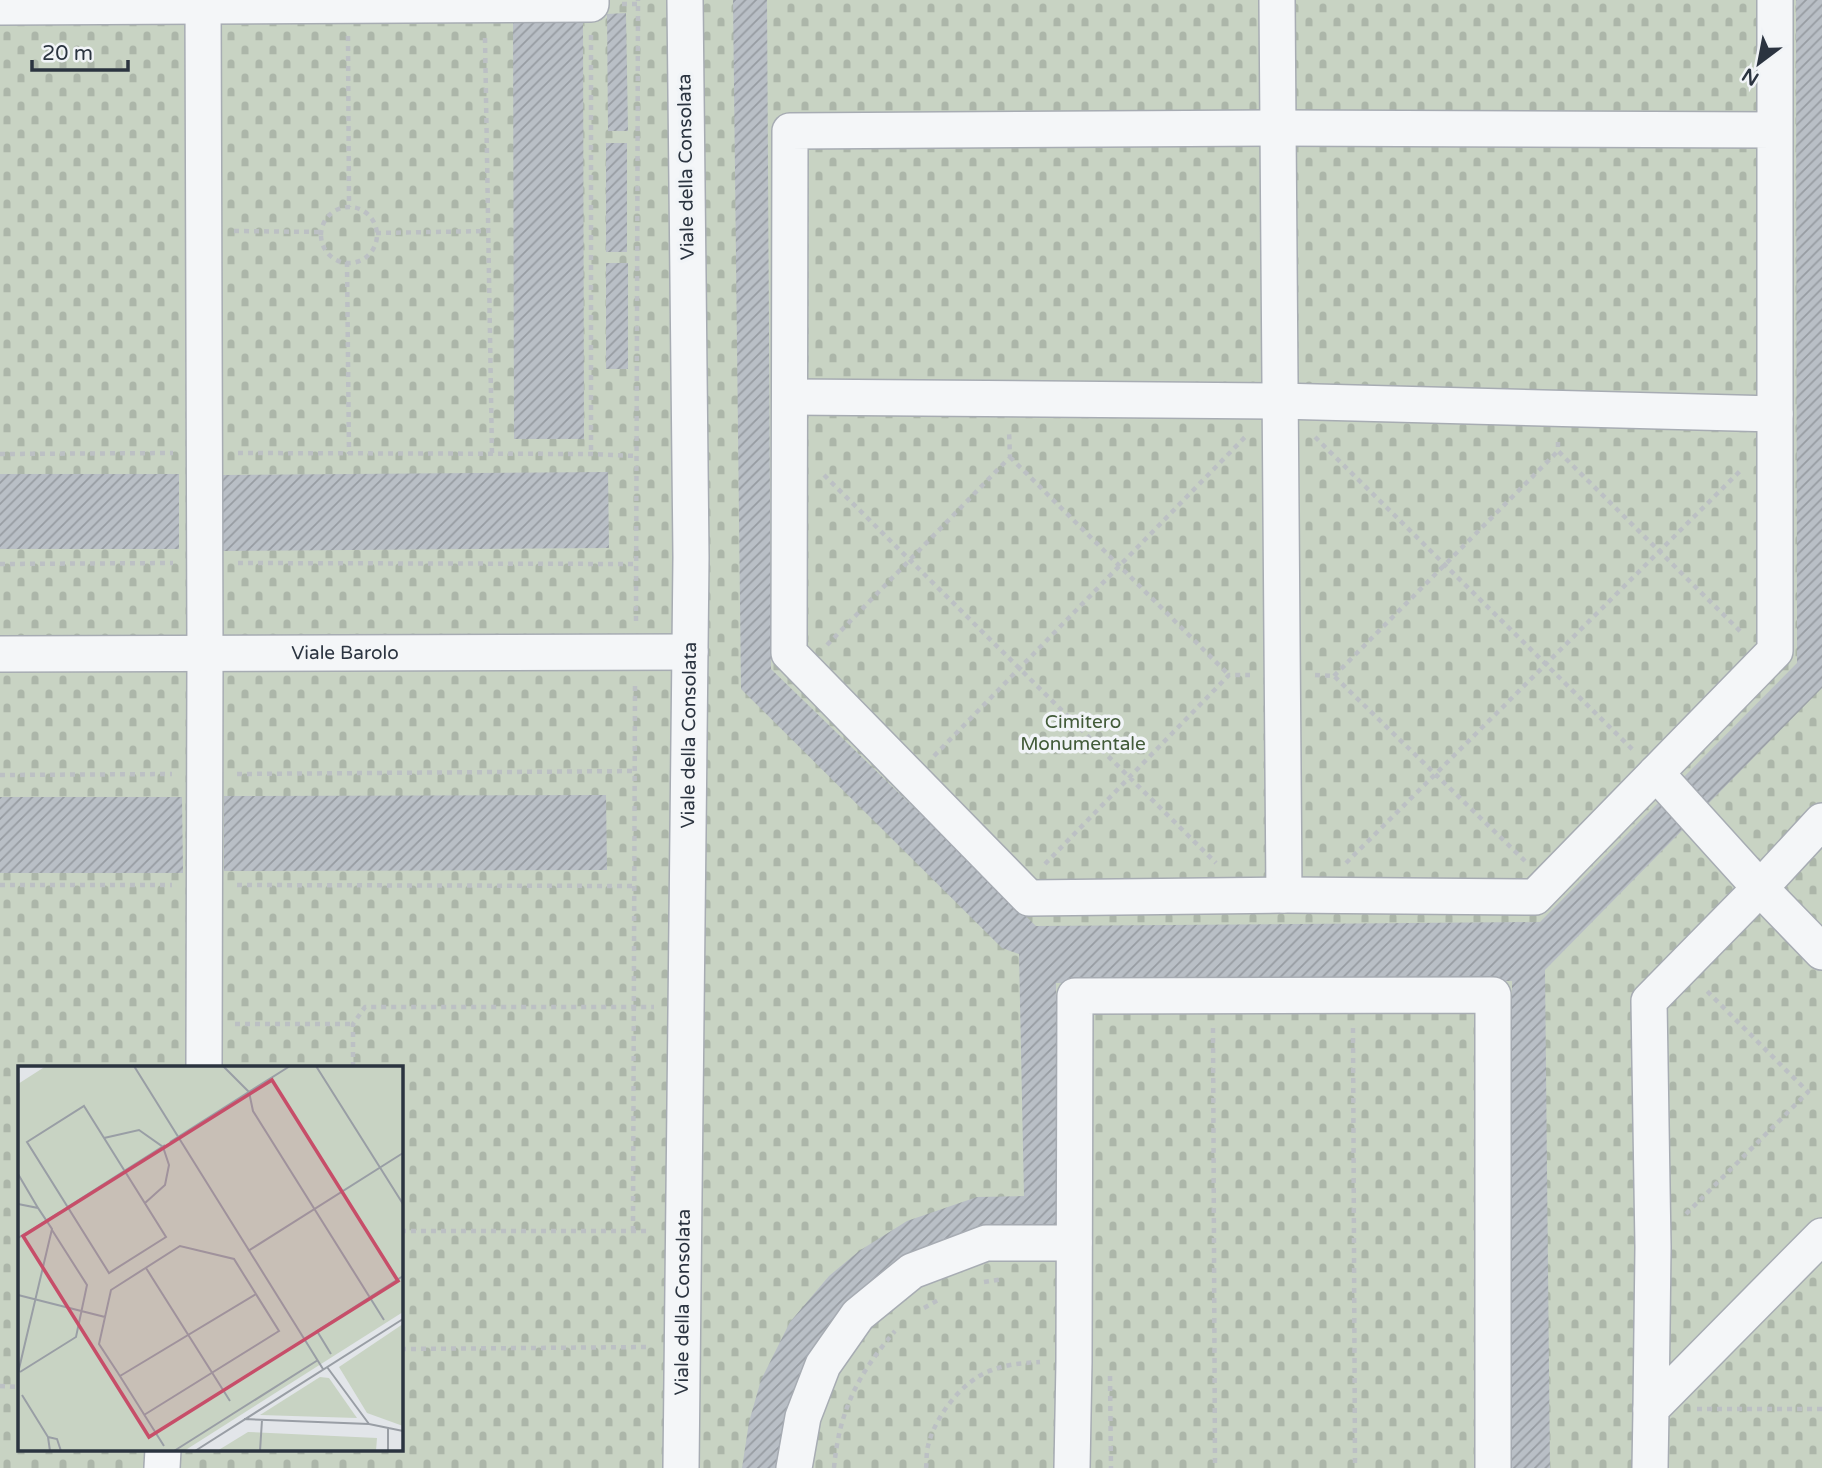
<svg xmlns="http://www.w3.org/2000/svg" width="1822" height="1468" font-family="'Varela Round',sans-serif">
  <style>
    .cemetery { fill: url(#cemetery-stones); fill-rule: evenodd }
    .building { fill: url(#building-hatch) }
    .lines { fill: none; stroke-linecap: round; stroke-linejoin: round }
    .street-casing { stroke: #a7acb3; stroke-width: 38 }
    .path { stroke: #bcc0c4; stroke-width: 4.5; stroke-dasharray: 5 5; stroke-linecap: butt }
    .street { stroke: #f4f6f8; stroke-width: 35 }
    .labels { text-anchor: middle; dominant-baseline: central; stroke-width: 7; stroke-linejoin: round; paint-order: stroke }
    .street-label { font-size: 19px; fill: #2b3440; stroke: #f1f4f7 }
    .park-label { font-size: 19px; fill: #425b39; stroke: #f1f4f7 }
    .inset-road { fill: none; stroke: #999ea5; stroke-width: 2 }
    .view { fill: #c74e69; fill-opacity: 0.15; stroke: #c74e69; stroke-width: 3.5 }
    .inset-edge { fill: none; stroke: #2b3440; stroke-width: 3.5 }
  </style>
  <defs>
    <pattern id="cemetery-stones" width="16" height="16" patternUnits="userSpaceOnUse" patternTransform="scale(1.75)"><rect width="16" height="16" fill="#c8d3c3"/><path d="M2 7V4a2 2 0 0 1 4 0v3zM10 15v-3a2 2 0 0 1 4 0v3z" fill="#acb6a9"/></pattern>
    <pattern id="building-hatch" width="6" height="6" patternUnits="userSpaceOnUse" patternTransform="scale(1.75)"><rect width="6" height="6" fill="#b9bfc6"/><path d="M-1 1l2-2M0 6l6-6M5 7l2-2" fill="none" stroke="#979ca2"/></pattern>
  </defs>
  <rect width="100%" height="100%" fill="#e2e5e9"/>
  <path class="cemetery" d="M0,0H1822V1468H0ZM19,1067H401V1449H19Z"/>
  <path class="building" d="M733,0H767L771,669L1036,926L1540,922L1797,663L1796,0H1822V688L1545,970L1550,1468H1509L1512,981L1056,983L1059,1231L978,1232L803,1370L793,1392L782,1433L777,1468H742L749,1422L761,1380L790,1322L829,1276L859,1251L907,1221L977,1197L1024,1196L1019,954L1002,948L741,689Z
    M626,13L628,131H608L607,14Z
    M513,18H583L584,439H514Z
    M606,143H627V252H606Z
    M606,263H628V369H606Z
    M608,472L609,548L223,551L222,475Z
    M0,474H179V549H0Z
    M606,795L607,870L224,871V796Z
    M0,797H182L183,873H0Z"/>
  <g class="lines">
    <g class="street-casing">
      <g id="street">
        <path d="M203,0L205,654L204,1067"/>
        <path d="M1277,0L1284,895"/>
        <path d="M1775,0V651L1535,897L1284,895L1029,898L789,653L790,131L1278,128L1775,130"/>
        <path d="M0,7L591,4V0"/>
        <path d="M790,397L1279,401L1775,414"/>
        <path id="s1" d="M0,654L690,652"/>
        <path d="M1656,773L1760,888L1822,952"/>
        <path d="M1651,1409L1653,1247L1649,1001L1760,888L1822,821"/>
        <path d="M162,1468L163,1449"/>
        <path id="s2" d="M681,1468L691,557L685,0"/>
        <path d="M794,1468L803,1417L823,1365L858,1315L912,1271L986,1243H1074"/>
        <path d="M1072,1468L1074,1362L1075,996L1493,995V1468"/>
        <path d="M1650,1468L1651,1409L1822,1236"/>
      </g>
    </g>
    <path class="path" d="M622,4H638
      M591,35V454
      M348,36L349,207
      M485,38L492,454
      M321 235a28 28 0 1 1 56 0a28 28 0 1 1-56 0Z
      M234,231L321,232
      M376,233L488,231
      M347,262L349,454
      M1315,437L1633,750
      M1558,442V451L1742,633
      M238,453L591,454L636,456
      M0,454L173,453
      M1010,457L1229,675
      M824,475L1216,863
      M238,563L636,564
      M0,564L173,563
      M636,621L638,0
      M827,645L1010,457L1009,430
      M1315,675L1334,676L1525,861
      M1334,676L1558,451
      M934,756L1248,434
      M237,774L635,771
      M0,775L172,774
      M1346,863L1742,469
      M1045,864L1229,675H1250
      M0,885H172
      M237,885L635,886
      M235,1024H353
      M1213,1028L1215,1468
      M1353,1028L1355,1468
      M353,1067V1024L365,1007H654
      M1686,1214L1808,1092L1706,990
      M401,1231H651
      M633,1231L635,686
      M984,1282L1003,1279
      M924,1308L940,1299
      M401,1349L650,1347
      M1110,1376L1111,1468
      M0,1386L19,1387
      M1697,1409H1822
      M834,1468C839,1411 858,1374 895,1331
      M926,1468C927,1461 926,1453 928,1446C935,1416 963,1380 992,1370C1007,1364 1024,1363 1040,1362"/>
    <use href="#street" class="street"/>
  </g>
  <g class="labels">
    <g class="street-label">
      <text transform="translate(686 167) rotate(-91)">Viale della Consolata</text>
      <text stroke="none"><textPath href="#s1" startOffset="345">Viale Barolo</textPath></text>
      <text stroke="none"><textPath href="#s2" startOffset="733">Viale della Consolata</textPath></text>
      <text stroke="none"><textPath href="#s2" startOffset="166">Viale della Consolata</textPath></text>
    </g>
    <g class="park-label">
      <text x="1083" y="722">Cimitero<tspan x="1083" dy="22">Monumentale</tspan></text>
    </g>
  </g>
  <g transform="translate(18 1066)">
    <rect width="385" height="385" fill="#e2e5e9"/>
    <path d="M385,258V360L349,347L321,301Z" fill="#c8d3c3"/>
    <path d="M28,0H385V246L166,385H0V18Z" fill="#c8d3c3"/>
    <path d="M230,366L359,372L358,385H199Z" fill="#c8d3c3"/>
    <path d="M302,311L311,312L339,352L242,349Z" fill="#c8d3c3"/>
    <path class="inset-road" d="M116,0L305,303M205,0L231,26L235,45L366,254M298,0L385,138M66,40L148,171L91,207L9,76ZM86,72L121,64L145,81L151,99L147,119L127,137M152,76L272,0M0,108L20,142M0,138L20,142L34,163L0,307M48,142L147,79M0,172L42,146M230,185L385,87M128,202L212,335M0,229L87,251M313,288L299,265L385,210M309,301L351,358M2,306L58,271L69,219L34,164M102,310L238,228M4,329L30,371L32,385M126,349L261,265L216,193L162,180L93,224L81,278L100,307L146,380M226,353L351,358L385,365M30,371L39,373L43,385M156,385L300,294M177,385L385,253M242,385L244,354M370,385V361"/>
    <path class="view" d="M254,14L380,215L131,371L5,170Z"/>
    <rect width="385" height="385" class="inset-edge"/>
  </g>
  <g transform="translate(1759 63) rotate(212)" stroke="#f1f4f7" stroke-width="5" paint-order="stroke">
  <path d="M0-5L12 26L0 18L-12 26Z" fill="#2b3440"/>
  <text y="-10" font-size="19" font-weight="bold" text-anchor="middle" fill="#2b3440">N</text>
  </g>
  <path d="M32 60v10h96v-10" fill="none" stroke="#2b3440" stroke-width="3.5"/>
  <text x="42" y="60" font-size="21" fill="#2b3440" stroke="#f1f4f7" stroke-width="5" paint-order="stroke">20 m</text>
</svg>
